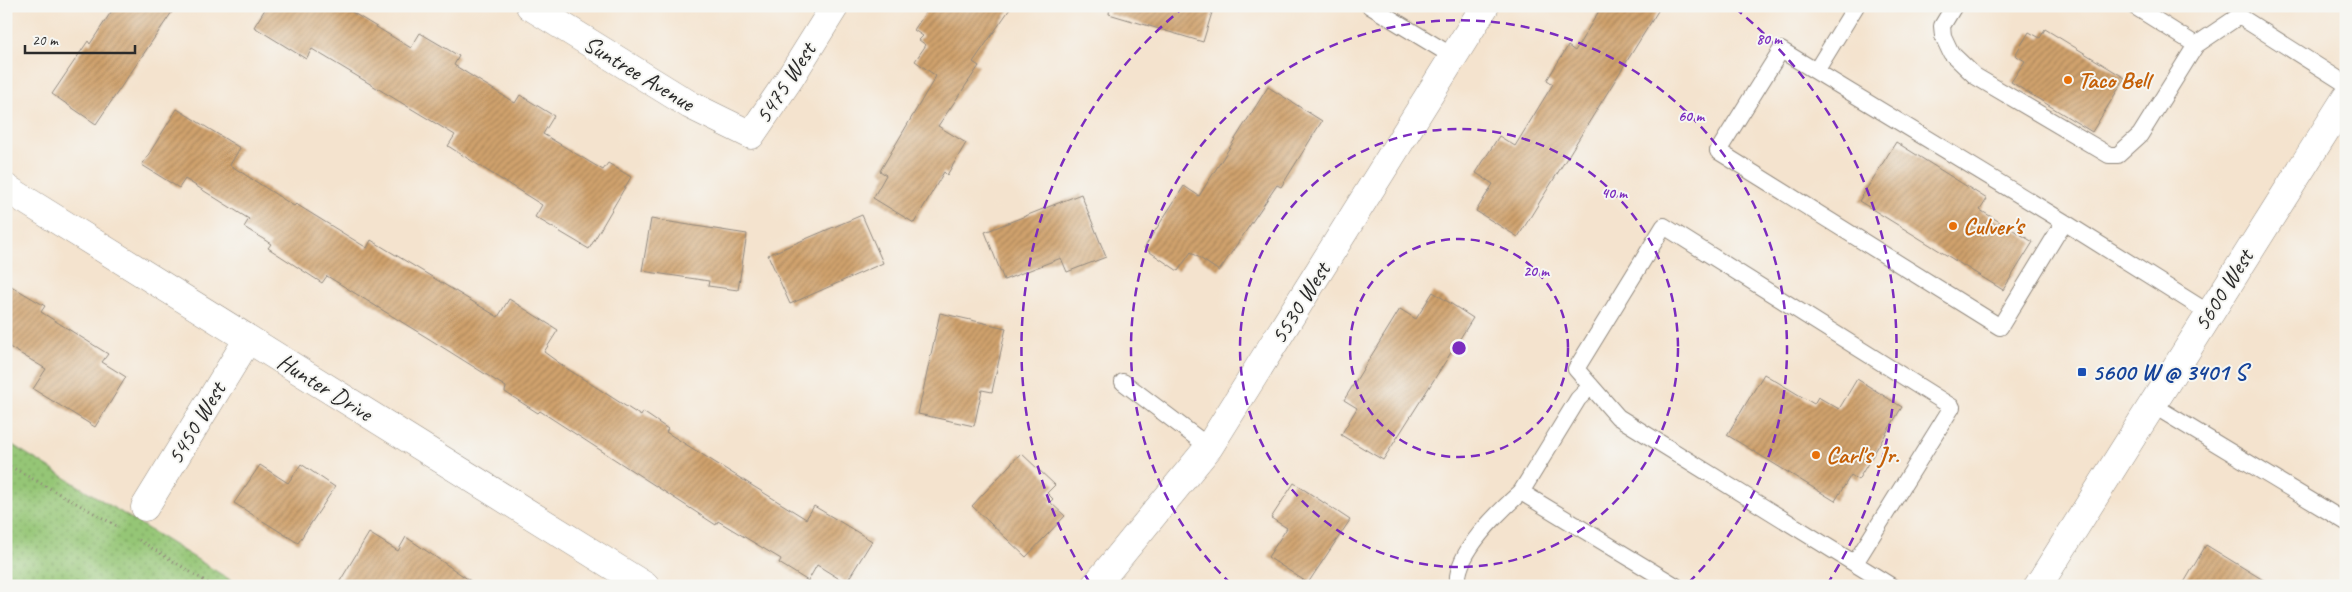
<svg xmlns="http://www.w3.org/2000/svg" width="2352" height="592" font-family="Caveat,sans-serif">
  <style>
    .park { fill: url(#park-dots); stroke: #607850 }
    .building { fill: url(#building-hatch) }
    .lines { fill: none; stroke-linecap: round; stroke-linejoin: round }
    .lane-casing { stroke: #90877c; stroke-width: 18 }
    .street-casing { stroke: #90877c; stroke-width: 29 }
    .secondary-casing { stroke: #90877c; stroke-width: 29 }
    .path { stroke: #90877c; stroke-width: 3; stroke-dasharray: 1 4; stroke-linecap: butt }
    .lane { stroke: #fff; stroke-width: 16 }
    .street { stroke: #fff; stroke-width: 28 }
    .secondary { stroke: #fff; stroke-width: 28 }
    .ring { fill: none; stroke: #7b2cbf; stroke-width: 2.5; stroke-dasharray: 9 6 }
    .food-dot { fill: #e8710a; stroke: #f6f6f2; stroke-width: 2 }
    .transit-dot { fill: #1a4fb4; stroke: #f6f6f2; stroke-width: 2 }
    .labels { text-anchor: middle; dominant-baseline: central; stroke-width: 4; stroke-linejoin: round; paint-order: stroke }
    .street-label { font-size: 24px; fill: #2b2b2b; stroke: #f6f6f2 }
    .food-label { font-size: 24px; font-weight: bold; fill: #c56008; stroke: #f6f6f2; text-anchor: start }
    .transit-label { font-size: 24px; font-weight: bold; fill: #164399; stroke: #f6f6f2; text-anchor: start }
    .centre { fill: #7b2cbf; stroke: #f6f6f2; stroke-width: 2.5 }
    .ring-label { font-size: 15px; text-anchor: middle; font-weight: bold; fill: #7b2cbf; stroke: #f6f6f2; stroke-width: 4; stroke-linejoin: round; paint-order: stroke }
  </style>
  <defs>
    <pattern id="park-dots" width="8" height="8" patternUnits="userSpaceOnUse" patternTransform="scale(1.25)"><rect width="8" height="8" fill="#95c676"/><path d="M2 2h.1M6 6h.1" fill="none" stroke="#7aa161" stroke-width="1.8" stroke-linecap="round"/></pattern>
    <pattern id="building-hatch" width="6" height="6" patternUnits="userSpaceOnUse" patternTransform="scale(1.25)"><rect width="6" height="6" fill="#d0a26d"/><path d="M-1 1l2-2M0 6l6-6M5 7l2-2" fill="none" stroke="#a9845a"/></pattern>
  </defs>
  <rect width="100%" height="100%" fill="#f6f6f2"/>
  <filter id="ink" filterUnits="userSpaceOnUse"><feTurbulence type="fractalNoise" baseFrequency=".02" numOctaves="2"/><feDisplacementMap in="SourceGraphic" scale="10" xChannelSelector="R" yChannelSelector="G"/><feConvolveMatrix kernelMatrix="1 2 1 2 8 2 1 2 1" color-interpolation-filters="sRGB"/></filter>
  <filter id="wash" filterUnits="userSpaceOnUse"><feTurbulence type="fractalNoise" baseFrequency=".0096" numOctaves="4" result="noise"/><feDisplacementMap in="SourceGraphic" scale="20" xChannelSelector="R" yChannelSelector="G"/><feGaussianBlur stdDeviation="1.12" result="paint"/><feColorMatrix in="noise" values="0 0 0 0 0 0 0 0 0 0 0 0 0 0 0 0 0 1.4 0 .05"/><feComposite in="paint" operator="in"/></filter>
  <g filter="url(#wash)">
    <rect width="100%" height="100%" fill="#f4e3ce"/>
    <path class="park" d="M6,441L240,586H6Z"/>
    <g id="blocks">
      <path class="building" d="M115,6H176L96,124L52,94L88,41L90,44Z
        M267,6H342L411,48L420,33L459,56L454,65L515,103L520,95L554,116L543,134L603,170L608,163L631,177L589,249L535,217L542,205L448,146L455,135L312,49L306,59L254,27Z
        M930,6H1012L973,62L979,66L938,126L966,143L947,175L944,172L914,223L873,198L886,175L880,171L936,76L915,61L926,45L919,40L923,36L914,30Z
        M1110,6H1214L1203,42L1109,14Z
        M1602,6H1661L1518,237L1476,211L1493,184L1476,173L1499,136L1515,146L1553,84L1547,80L1568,46L1575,51Z
        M2045,29L2125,78L2092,132L2011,82L2025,61L2015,55L2029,32L2040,38Z
        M1268,87L1322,121L1281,187L1277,185L1219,271L1191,252L1178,271L1144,248L1184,186L1199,196Z
        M177,109L240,148L230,165L294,206L296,204L367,248L371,240L498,317L509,299L558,330L544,352L566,368L641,416L643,412L668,429L666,432L806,519L814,506L872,541L846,583L817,565L808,581L779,563L781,559L718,521L716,525L540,411L538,413L505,392L506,387L431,340L327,276L322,283L268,248L271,244L244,227L249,219L185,179L179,188L142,165Z
        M1896,142L1987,199L1980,210L2033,242L2003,290L1859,201Z
        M1081,194L1106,257L1067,272L1061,258L1004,280L985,232Z
        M862,215L883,263L790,304L768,255Z
        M651,219L747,234L738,290L708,286L709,281L642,271Z
        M6,283L45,306L41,312L108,354L102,362L126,377L95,427L33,389L46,369L6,345Z
        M1433,292L1473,318L1383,460L1341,435L1357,408L1344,400L1400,309L1416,319Z
        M940,313L1006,328L992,392L982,390L974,426L918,414Z
        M1764,374L1814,404L1818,397L1839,409L1857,379L1902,407L1858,480L1851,475L1835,501L1727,435Z
        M1021,453L1055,485L1047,493L1053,499L1050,502L1065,516L1026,557L972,506Z
        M301,464L335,487L298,543L234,503L260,465L288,483Z
        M1294,483L1350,520L1308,583L1268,557L1287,528L1271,518Z
        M369,533L398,551L406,537L478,586H337Z
        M2206,545L2273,586H2182Z"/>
    </g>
  </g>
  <g filter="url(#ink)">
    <use href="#blocks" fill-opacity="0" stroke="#90877c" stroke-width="1"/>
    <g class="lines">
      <g class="lane-casing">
        <path id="lane" d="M1370,6L1454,57
          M1954,6L1942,26L1943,36L1951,53L1975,76L2109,155H2118L2140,135L2196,45
          M2134,6L2196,45L2239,16L2346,84
          M1816,71L1856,6
          M2064,222L2000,327L1718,151L1781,50L2064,222L2209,313
          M1123,382L1209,447
          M1591,386L1578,399L1521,492L1676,586
          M2151,404L2346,522
          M1855,563L1952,407L1664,226L1576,369L1618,417L1891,586
          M1458,586C1453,554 1500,511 1521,492"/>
      </g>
      <g class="street-casing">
        <path id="street" d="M530,6L690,105L751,135L790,78L835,6
          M6,188L645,586
          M145,507L248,339
          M1095,586L1209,447L1485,6"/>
      </g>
      <g class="secondary-casing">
        <path id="secondary" d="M2038,586L2346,98"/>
      </g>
      <path class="path" d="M6,464L117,526
        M139,540L213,586"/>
      <use href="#lane" class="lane"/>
      <use href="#street" class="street"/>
      <use href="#secondary" class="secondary"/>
    </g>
  </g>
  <g class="ring">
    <circle cx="1459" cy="348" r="109"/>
    <circle cx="1459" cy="348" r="219"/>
    <path d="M1231 584A328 328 0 1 1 1687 584"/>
    <path d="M1090 583A438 438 0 0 1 1183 8M1735 8A438 438 0 0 1 1828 583"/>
  </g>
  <g class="food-dot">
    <circle cx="2068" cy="80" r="5"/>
    <circle cx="1953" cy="226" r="5"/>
    <circle cx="1816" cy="455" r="5"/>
  </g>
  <rect class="transit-dot" x="2077" y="367" width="10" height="10" rx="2.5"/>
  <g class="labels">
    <g class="street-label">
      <text transform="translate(639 73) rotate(31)">Suntree Avenue</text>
      <text transform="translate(785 83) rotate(-57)">5475 West</text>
      <text transform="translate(2223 290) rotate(-58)">5600 West</text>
      <text transform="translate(1300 303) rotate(-58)">5530 West</text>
      <text transform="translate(325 387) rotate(32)">Hunter Drive</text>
      <text transform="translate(196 423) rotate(-59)">5450 West</text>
    </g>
    <g class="food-label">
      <text x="2078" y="80">Taco Bell</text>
      <text x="1963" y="226">Culver's</text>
      <text x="1826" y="455">Carl's Jr.</text>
    </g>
    <g class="transit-label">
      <text x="2092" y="372">5600 W @ 3401 S</text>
    </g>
  </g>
  <circle cx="1459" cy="348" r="8" class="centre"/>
  <g class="ring-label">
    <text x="1769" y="44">80 m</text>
    <text x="1691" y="121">60 m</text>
    <text x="1614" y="198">40 m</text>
    <text x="1536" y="276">20 m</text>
  </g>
  <rect width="2352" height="592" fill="none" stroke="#f6f6f2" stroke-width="25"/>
  <path d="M25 45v8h110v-8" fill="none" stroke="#2b2b2b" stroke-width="2.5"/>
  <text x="32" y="45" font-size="15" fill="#2b2b2b" stroke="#f6f6f2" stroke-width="4" paint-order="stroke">20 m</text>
</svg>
